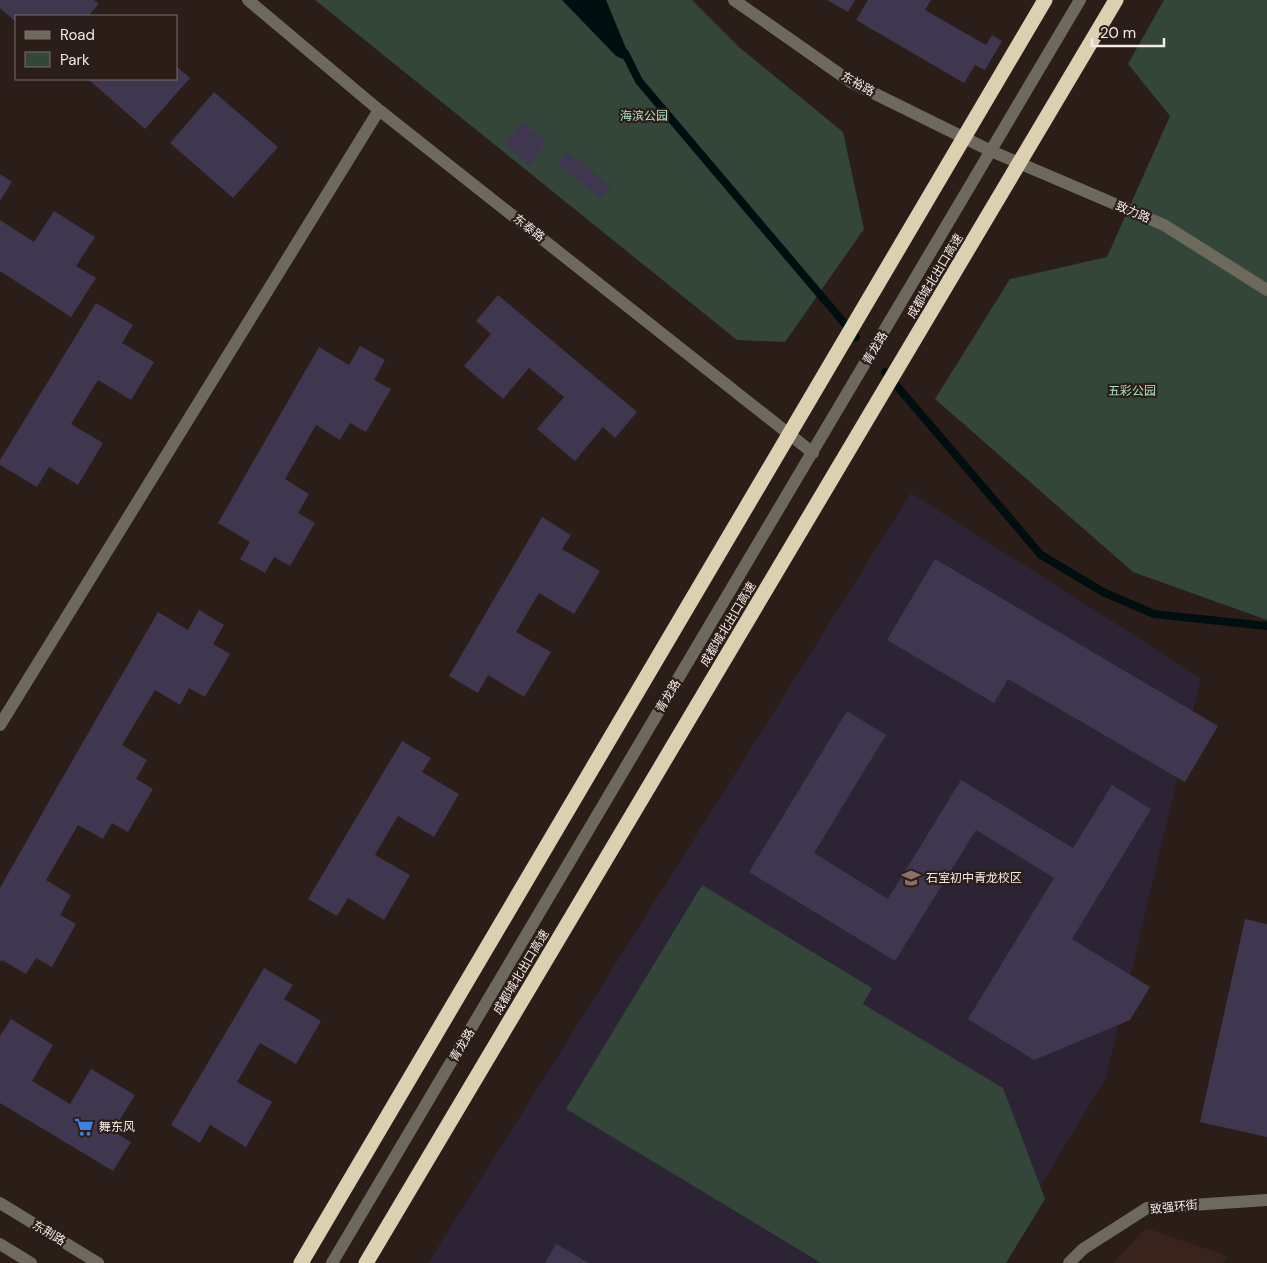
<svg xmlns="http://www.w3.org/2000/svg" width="1267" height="1263" font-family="'DM Sans','Noto Sans SC',sans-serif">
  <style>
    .built { fill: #38241c }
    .education { fill: #2c2434 }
    .green { fill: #34453a }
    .water { fill: #000e10 }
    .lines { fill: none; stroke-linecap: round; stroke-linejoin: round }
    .stream { stroke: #000e10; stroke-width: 8 }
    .building { fill: #3f3750 }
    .minor { stroke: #6e695d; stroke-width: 12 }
    .highway { stroke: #dcd0b1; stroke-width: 15 }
    .labels { text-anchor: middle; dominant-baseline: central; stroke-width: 4.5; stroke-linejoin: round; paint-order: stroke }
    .street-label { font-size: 12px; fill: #f4ebe7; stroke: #2b1d18 }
    .park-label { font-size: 12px; fill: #aae2c0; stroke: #2b1d18 }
    .poi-label { font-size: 12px; fill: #f4ebe7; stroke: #2b1d18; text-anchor: start }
  </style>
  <rect width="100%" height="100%" fill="#2b1d18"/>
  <path class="built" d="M1146,1228L1227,1256L1223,1263H1113Z"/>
  <path class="education" d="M911,493L1201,678L1106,1078L993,1263H428Z"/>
  <path class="green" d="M315,0H692L739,47L843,132L864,229L785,342L737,340Z
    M1164,0H1267V620L1133,572L935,399L1010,279L1107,257L1170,116L1128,64Z
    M702,885L872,988L863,1004L1003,1088L1045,1199L1006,1263H821L566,1109Z"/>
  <path class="water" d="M562,0H606L632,63L616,56Z"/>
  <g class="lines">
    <path class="stream" d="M625,53L639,81L856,337
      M885,372L1041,555L1103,592L1154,614L1267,626"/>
  </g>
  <path class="building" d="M0,0H94L99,4L88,16H16V22L0,8Z
    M827,0H855L848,12Z
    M868,0H931L925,10L986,45L992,35L1002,41L985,70L975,65L964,83L856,20Z
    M176,66L190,78L145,129L88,79H176Z
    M214,92L278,147L233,198L170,143Z
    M522,122L547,142L529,165L504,144Z
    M568,151L611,187L601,199L558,164Z
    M0,174L12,182L0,201Z
    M54,211L95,237L76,266L96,278L71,317L0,271V220L34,242Z
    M498,295L637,412L615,438L603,427L575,461L537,429L564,397L529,368L503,399L464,366L491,334L476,321Z
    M96,303L133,325L122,343L154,362L131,400L98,380L71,424L103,443L78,485L49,467L37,487L0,465V460Z
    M360,346L385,360L374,380L391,389L366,432L350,423L340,440L316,425L285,479L309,494L298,513L315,523L290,566L274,557L265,573L240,559L250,542L218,523L319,347L349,365Z
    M542,517L571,535L562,549L600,571L574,614L539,593L516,632L551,652L524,697L488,675L478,693L449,676Z
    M935,559L1218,726L1185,782L1008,679L994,703L887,640Z
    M199,610L224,625L213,644L230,654L205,697L189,688L180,705L155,690L122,745L147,760L136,779L153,789L128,832L112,823L103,839L78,825L46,880L71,895L60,915L76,924L52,967L36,958L26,974L2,960L0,962V888L56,789L158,612L188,630Z
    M847,711L886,735L814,853L888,899L961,780L1073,848L1112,785L1151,809L1072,939L1150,987L1130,1020L1034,1060L968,1019L1054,878L976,830L895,961L749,872Z
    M402,741L431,758L422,772L459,794L434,837L398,816L375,855L410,875L384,920L348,898L337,916L308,899Z
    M1245,919L1267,924V1137L1200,1122Z
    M264,968L293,985L284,999L321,1021L296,1064L260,1043L237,1082L272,1102L246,1147L210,1125L200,1143L171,1125Z
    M11,1019L53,1045L32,1081L70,1104L91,1069L135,1095L113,1131L131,1142L113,1171L0,1103V1036Z
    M556,1244L589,1263H545Z"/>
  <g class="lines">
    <path class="minor" d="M248,0L379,110L813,453
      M734,0L851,82L991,151L1164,225L1267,290
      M0,725L379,110
      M0,1203L98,1263
      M0,1244L31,1263
      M332,1263L1080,0
      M1069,1263L1083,1249L1147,1208L1267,1200"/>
    <path class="highway" d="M301,1263L1045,0
      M366,1263L1116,0"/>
  </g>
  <defs>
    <g id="school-bare" transform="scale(1.5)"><path d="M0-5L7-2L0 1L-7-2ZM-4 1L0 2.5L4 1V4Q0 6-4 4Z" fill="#8d6e63" stroke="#2b1d18" stroke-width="2.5" paint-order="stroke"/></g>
    <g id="supermarket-bare" transform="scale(1.5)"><path d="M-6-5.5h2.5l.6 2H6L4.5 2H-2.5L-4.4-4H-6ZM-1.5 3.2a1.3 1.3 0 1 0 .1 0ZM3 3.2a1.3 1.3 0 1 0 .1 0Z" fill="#3f7fe0" stroke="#2b1d18" stroke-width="2.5" paint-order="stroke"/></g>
  </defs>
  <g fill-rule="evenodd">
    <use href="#school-bare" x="911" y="878"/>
    <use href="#supermarket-bare" x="84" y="1127"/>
  </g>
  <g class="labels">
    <g class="street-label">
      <text transform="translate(858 84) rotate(29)">东裕路</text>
      <text transform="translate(1133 212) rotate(23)">致力路</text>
      <text transform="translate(529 228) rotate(38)">东泰路</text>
      <text transform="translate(935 276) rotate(-59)">成都城北出口高速</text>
      <text transform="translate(875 348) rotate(-59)">青龙路</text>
      <text transform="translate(728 624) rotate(-59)">成都城北出口高速</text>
      <text transform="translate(668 696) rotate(-59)">青龙路</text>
      <text transform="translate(521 972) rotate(-59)">成都城北出口高速</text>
      <text transform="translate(462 1045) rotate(-59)">青龙路</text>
      <text transform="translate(1174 1207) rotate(-6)">致强环街</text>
      <text transform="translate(49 1233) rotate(31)">东荆路</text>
    </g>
    <g class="park-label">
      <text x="644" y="116">海滨公园</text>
      <text x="1132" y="391">五彩公园</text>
    </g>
    <g class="poi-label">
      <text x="926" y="878">石室初中青龙校区</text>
      <text x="99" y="1127">舞东风</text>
    </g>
  </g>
  <rect x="15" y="15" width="162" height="65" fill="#2b1d18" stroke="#7b6f6b"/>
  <rect x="25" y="31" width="25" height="8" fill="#6e695d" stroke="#7b6f6b"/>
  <text x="60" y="40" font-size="15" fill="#f4ebe7">Road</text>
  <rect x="25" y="52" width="25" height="15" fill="#34453a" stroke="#7b6f6b"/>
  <text x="60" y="65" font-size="15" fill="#f4ebe7">Park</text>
  <path d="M1092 38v8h72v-8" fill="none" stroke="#f4ebe7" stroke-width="2.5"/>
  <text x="1100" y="38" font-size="15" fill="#f4ebe7" stroke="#2b1d18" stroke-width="4" paint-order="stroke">20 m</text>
</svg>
